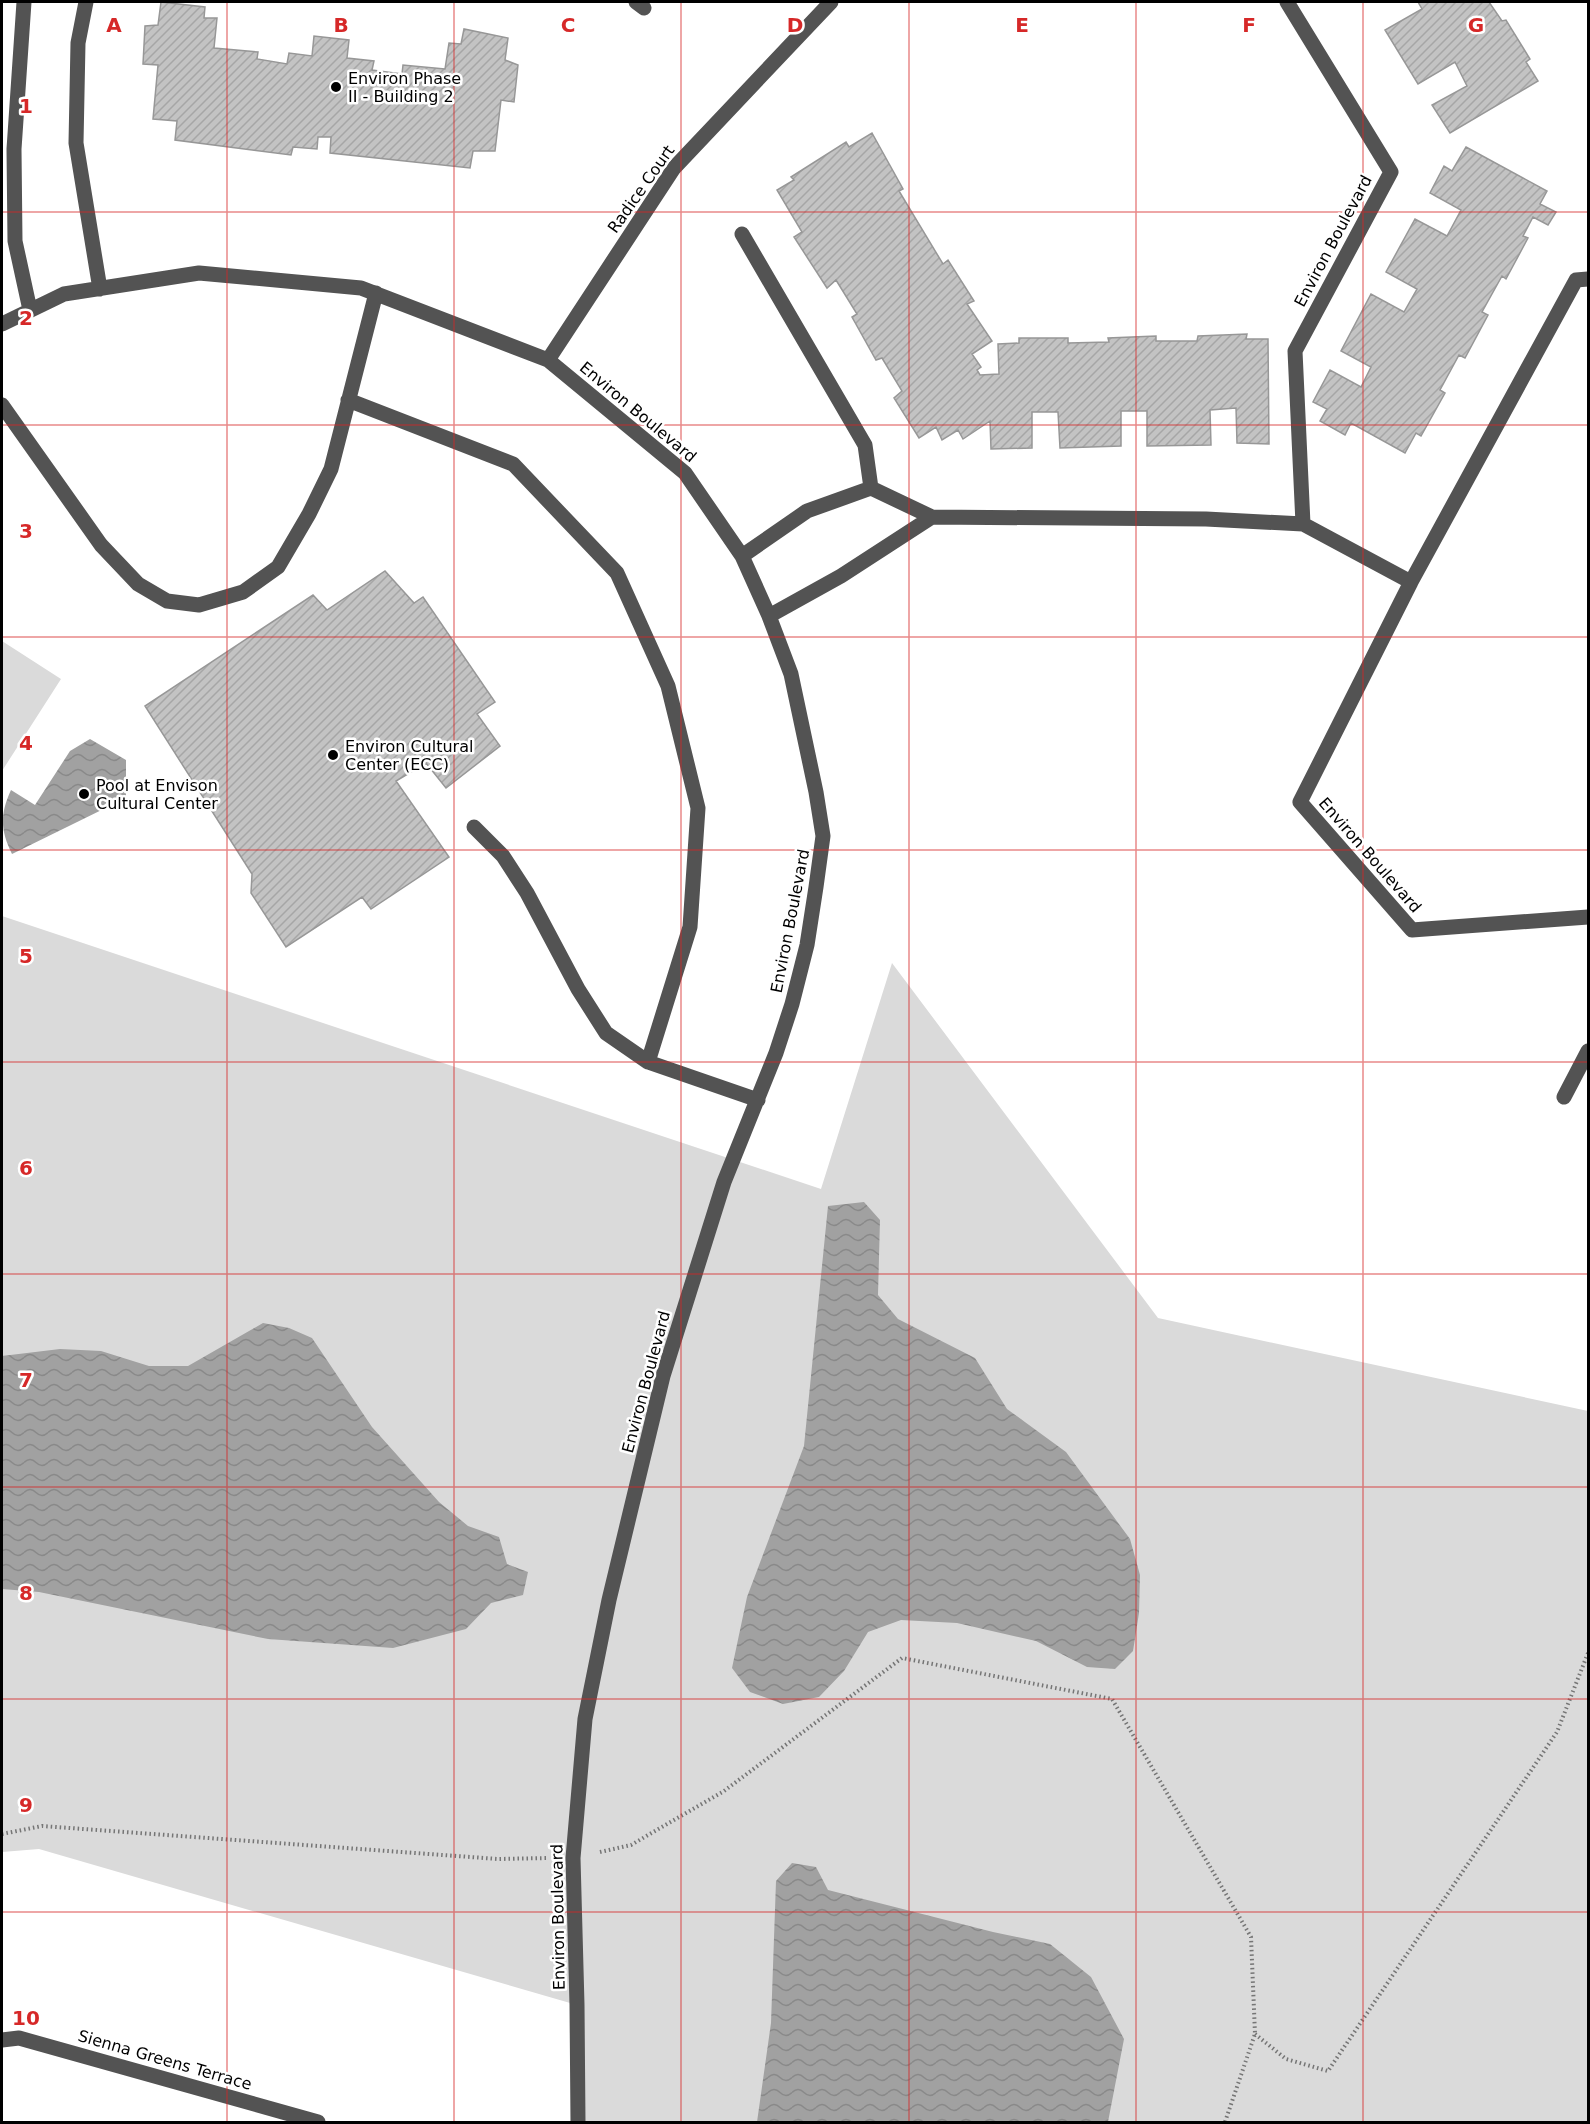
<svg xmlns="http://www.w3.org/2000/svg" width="1590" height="2124" font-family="'DejaVu Sans',sans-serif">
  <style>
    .green { fill: #dadada }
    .water { fill: url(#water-waves) }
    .building { fill: url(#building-hatch); stroke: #979797; stroke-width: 1.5 }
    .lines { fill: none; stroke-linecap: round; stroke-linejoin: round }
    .path { stroke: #757575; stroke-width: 4; stroke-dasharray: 1.5 3; stroke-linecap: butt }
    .minor { stroke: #535353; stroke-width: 15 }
    .grid { fill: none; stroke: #d62828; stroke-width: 1.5; stroke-opacity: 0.55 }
    .poi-dot { fill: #000; stroke: #fff; stroke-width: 2 }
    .labels { text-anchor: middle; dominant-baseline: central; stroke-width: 5; stroke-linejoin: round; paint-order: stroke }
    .poi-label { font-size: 16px; fill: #000; stroke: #fff; text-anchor: start }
    .street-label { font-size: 16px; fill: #000; stroke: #fff }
    .grid-label { font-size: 20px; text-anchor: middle; font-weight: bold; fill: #d62828; stroke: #fff; stroke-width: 5; stroke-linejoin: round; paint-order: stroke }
  </style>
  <defs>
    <pattern id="water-waves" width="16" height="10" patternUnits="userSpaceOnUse" patternTransform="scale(1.5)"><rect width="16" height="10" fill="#a1a1a1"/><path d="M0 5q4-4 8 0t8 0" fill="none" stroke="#898989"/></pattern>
    <pattern id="building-hatch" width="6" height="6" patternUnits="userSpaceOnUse" patternTransform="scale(1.5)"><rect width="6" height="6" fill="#c3c3c3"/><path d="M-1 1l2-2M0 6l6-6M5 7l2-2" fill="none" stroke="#a6a6a6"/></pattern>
  </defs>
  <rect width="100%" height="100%" fill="#fff"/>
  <path class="green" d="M2,641L61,679L2,771Z
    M2,916L821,1189L892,963L1158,1318L1588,1411V2122H578L577,2005L39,1849L2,1852Z"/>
  <path class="water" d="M90,739L126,760V798L12,854C0,830 0,814 11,790L35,805L70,751Z
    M864,1202L880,1220L878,1295L898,1319L975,1358L1007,1409L1066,1452L1130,1539L1140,1575L1139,1613L1133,1651L1115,1669L1087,1667L1036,1641L957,1623L901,1620L868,1632L844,1671L819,1697L783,1704L750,1692L732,1668L747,1597L804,1446L828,1206Z
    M263,1323L289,1328L312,1338L372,1427L439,1502L468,1526L499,1537L507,1564L528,1572L523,1595L491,1603L466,1629L393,1648L268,1639L39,1592L2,1589V1356L60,1349L101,1351L149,1366H188Z
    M792,1863L816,1867L828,1890L993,1932L1050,1944L1091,1977L1124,2039L1108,2122H757L771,2023L776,1881Z"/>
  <path class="building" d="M161,2L205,7L204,18H217L214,48L258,52L257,59L287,64L289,53L312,56L314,36L349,40L347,58L374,61L372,70L402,74L403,65L445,69L449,43L461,44L464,29L508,38L505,60L518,65L514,102L501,100L495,151H473L470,168L330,153L331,137H318L317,149L293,147L291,155L175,140L177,121L153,119L158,65L143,64L145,26L158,25Z
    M1418,2H1489L1502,21L1506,20L1530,59L1526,62L1538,81L1450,133L1432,105L1467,86L1455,62L1418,84L1385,30L1422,9Z
    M872,133L903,189L899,191L943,264L948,260L974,301L967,304L992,341L972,354L981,367L977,370L980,375L999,374L998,344L1019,343V338H1068V343L1109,342L1108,338L1156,336V341H1197L1198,336L1247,334L1246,339H1268L1269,444L1237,443L1236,408L1210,410L1211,445L1147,446V411H1121V446L1060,448L1058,412H1032V448L991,449L990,421L963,439L958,430L942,440L936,427L919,438L894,398L902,391L882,358L876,360L852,317L857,314L836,280L827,288L794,237L802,232L777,190L794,180L791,177L846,142L849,147Z
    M1466,147L1547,191L1540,204L1556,212L1548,225L1533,217L1523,236L1528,238L1506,279L1502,276L1482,312L1488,315L1465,358L1459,355L1440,390L1445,393L1421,436L1416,433L1405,453L1351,423L1345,435L1320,421L1327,409L1313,402L1330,370L1361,387L1371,367L1341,351L1371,294L1404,312L1417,289L1386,272L1415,219L1447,236L1461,210L1430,193L1444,166L1452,171Z
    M385,571L414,603L423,597L495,702L477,714L500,746L446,788L426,763L396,781L449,857L371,909L362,897L286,947L251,893L252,874L145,706L313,595L327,610Z"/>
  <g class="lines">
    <path class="path" d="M2,1834L42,1826L498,1859L548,1858
      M600,1852L631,1845L724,1791L902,1658L1112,1699L1251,1937L1255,2034L1225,2122
      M1255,2034L1286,2059L1328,2071L1557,1732L1588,1653"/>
    <path class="minor" d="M24,2L14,149L15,241L30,310
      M86,2L78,43L76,143L100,289
      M636,2L644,8
      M1287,2L1391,172L1295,351L1303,524
      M742,234L865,445L871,488
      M1588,279L1576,280L1411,582L1300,802L1412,930L1588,917
      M2,324L64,294L199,273L361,288L548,360L685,473L742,556L769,616L791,674L816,792L823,836L816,887L807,945L792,1004L776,1053L724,1182L663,1376L609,1600L585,1719L573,1858L577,2005L578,2122
      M548,360L674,168L831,2
      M348,400L513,464L617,573L668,686L698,808L690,927L648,1062L758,1100
      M2,405L101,545L138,584L167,601L199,605L243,592L278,567L309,514L331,469L376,293
      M742,556L807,511L871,488L932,517L1206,519L1303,524L1411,582
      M769,616L841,576L932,517
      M474,827L503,856L527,893L578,989L606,1033L648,1062
      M1564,1097L1588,1051
      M2,2040L19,2038L318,2122"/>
  </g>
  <path class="grid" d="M227,2V2122M454,2V2122M681,2V2122M909,2V2122M1136,2V2122M1363,2V2122M2,212H1588M2,425H1588M2,637H1588M2,850H1588M2,1062H1588M2,1274H1588M2,1487H1588M2,1699H1588M2,1912H1588"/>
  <g class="poi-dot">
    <circle cx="336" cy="87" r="6"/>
    <circle cx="333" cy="755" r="6"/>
    <circle cx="84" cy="794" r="6"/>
  </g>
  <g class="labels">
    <g class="poi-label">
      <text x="348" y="78">Environ Phase<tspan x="348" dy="18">II - Building 2</tspan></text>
      <text x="345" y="746">Environ Cultural<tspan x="345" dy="18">Center (ECC)</tspan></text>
      <text x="96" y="785">Pool at Envison<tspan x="96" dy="18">Cultural Center</tspan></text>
    </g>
    <g class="street-label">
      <text transform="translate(641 189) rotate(-55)">Radice Court</text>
      <text transform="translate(1333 241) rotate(-62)">Environ Boulevard</text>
      <text transform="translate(638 412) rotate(40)">Environ Boulevard</text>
      <text transform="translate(1370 855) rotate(49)">Environ Boulevard</text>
      <text transform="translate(790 921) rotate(-79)">Environ Boulevard</text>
      <text transform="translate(646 1382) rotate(-75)">Environ Boulevard</text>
      <text transform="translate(558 1917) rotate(-91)">Environ Boulevard</text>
      <text transform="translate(165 2060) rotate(16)">Sienna Greens Terrace</text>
    </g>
  </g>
  <g class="grid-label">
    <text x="114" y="32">A</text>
    <text x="341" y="32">B</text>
    <text x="568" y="32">C</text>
    <text x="795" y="32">D</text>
    <text x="1022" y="32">E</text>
    <text x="1249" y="32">F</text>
    <text x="1476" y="32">G</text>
    <text x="26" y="113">1</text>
    <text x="26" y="325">2</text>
    <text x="26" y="538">3</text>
    <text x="26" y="750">4</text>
    <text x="26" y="963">5</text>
    <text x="26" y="1175">6</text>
    <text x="26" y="1387">7</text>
    <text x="26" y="1600">8</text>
    <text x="26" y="1812">9</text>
    <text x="26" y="2025">10</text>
  </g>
  <rect width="1590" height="2124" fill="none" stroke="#000000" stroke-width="6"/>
</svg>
